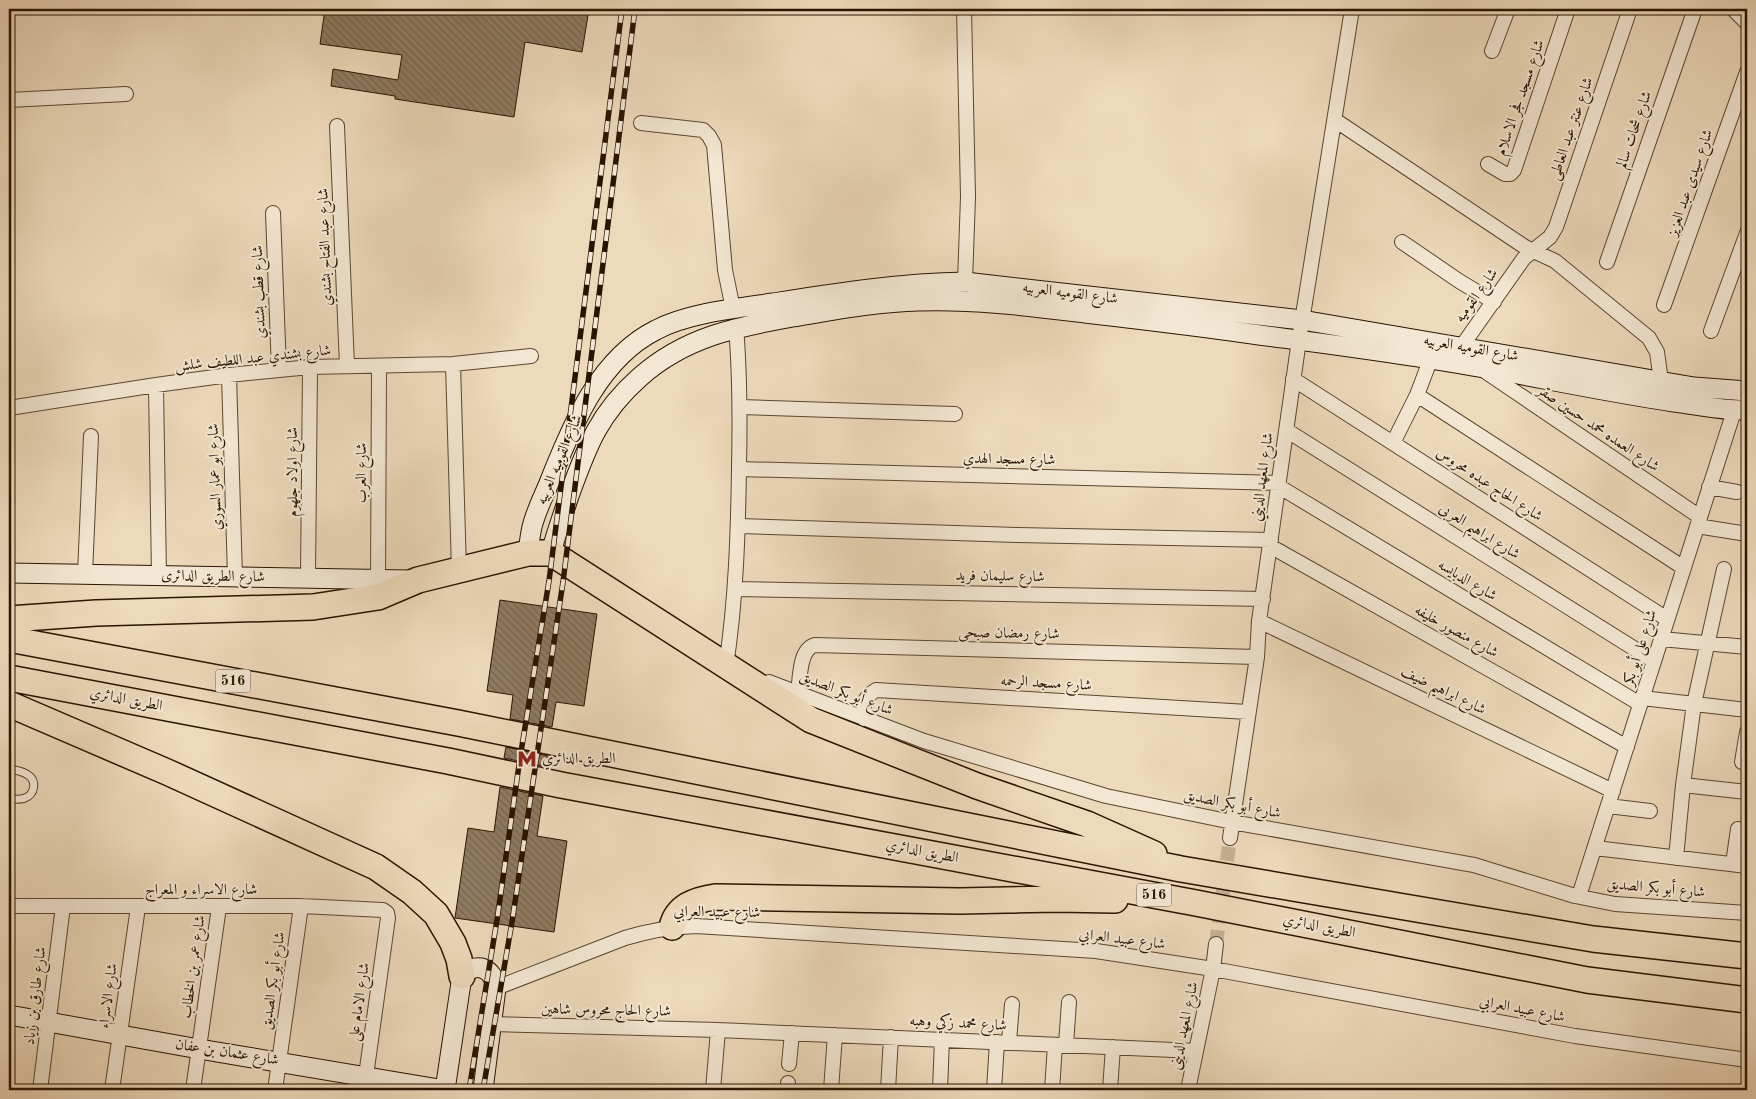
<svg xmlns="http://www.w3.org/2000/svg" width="1756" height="1099" font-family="'Old Standard TT',Amiri,serif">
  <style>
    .building { fill: url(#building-back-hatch); stroke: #291400 }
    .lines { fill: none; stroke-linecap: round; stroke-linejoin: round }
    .street-tunnel { stroke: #c6b296; stroke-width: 14; stroke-dasharray: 14 7; stroke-linecap: butt }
    .lane-casing { stroke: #5a462f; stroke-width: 9 }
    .street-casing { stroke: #5a462f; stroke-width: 16 }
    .secondary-casing { stroke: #291400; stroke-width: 21 }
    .highway-casing { stroke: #291400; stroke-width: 28 }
    .lane { stroke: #f3e7d3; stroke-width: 7 }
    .street { stroke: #f3e7d3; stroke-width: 14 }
    .secondary { stroke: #f3e7d3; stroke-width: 19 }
    .highway { stroke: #eddabb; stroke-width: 25 }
    .rail-casing { stroke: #291400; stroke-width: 5.5 }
    .rail { stroke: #f3e7d3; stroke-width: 4; stroke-dasharray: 11; stroke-linecap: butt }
    .labels { text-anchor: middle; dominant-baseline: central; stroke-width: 4; stroke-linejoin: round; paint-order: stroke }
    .shield { fill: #f3e7d3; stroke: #66533f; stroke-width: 1 }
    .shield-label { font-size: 14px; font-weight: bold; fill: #291400 }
    .street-label { font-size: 15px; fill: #291400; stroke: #f3e7d3 }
    .poi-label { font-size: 15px; fill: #291400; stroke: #f3e7d3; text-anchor: start }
  </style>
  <defs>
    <pattern id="building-back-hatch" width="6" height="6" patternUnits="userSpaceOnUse" patternTransform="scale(1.25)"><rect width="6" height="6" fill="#8f7b61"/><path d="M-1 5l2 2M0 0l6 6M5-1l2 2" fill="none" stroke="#75644e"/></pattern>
  </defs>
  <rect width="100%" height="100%" fill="#eddabb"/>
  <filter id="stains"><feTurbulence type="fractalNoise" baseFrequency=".004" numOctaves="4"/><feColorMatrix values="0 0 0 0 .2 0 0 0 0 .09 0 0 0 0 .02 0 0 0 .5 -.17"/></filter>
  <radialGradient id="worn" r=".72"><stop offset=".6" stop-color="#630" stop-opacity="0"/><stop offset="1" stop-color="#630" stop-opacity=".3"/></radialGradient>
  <path class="building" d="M325,9H589L582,52L525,42L514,117L395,99V96L331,86L333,69L398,80L402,55L320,44Z
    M500,600L597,614L584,706L556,702L552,727L510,719L513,695L487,691Z
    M506,747L548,756L547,767L504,758Z
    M500,787L543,796L537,836L567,841L554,932L455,918L468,828L494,832Z"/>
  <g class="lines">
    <path class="street-tunnel" d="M1216,944L1230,838"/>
    <g class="lane-casing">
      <path id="lane" d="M9,769C15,770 23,771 28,775C37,781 35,794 25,798C20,800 14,799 9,799"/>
    </g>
    <g class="street-casing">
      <path id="street" d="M964,9L968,197L965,282
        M1733,9L1747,23
        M1492,51L1508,9
        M9,100L126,94
        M1335,120L1525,247L1555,261L1649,338L1657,352L1661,381
        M641,123L703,130L709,136L714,145L725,270L733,309
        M337,126L347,366
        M1488,164L1505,174H1510L1514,170L1568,9
        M273,213L279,370
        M1402,242L1459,281L1494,302
        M1607,262L1695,9
        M1664,305L1747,72
        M1711,331L1747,233
        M1457,353L1524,258L1550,237L1556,227L1630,9
        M1431,358L1417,395L1684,568
        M453,364L459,571
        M1483,370L1700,517
        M229,375L235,577
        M1293,379L1667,619
        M156,385L159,576
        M740,407L955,414
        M9,408L156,385L229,375L310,367L453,364L531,356
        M1286,430L1654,661
        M1393,443L1417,395
        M739,469L1279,483
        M1278,486L1640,704
        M1709,487L1737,492
        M739,526L1017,535L1271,540
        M1697,526L1747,534
        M1270,546L1627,747
        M85,574L91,436
        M308,578L310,367
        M378,588L379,366
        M736,589L1263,599
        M1259,621L1613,791
        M1661,639L1747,647
        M730,667L726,666C736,600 738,535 739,468C740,421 740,374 736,327
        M769,682L924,741L1106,796L1232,822L1474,865L1575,896L1615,904L1747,913
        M798,694C800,679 799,649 815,645L1257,657
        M1642,698L1747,710
        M864,719C863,704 863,698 876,690L1248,712
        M1742,762L1747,732
        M1683,785L1747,792
        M1608,806L1650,811
        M1230,838L1257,657L1259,621L1299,340L1352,9
        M1595,848L1747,866
        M1676,858L1683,785L1694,704L1724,569
        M1733,864L1738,829
        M1579,896L1734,411
        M9,906H301L383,910L387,913L388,918L364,1090
        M496,988L625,938C648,931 672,927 696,926L1096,951L1213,969L1575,1036L1747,1060
        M492,1024L718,1030L1196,1051
        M1009,1042L1012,1004
        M1066,1045L1069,1002
        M789,1064L792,1033
        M40,1090L63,906
        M112,1090L138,907
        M193,1090L219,907
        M275,1090L301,906
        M713,1090L718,1030
        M788,1090V1083
        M831,1090L835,1035
        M888,1090L891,1037
        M940,1090L942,1039
        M994,1090L997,1042
        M1052,1090L1055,1045
        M1110,1090L1113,1047
        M1188,1090L1213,969L1216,944"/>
    </g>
    <g class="secondary-casing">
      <path id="secondary" d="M528,553C529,545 530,535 532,527C536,510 545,494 551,478C573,423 600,358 656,330C688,313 738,308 773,303C837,293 900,283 965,282L1302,320L1653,380L1694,387L1747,391
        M551,553C556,533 563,515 569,496C587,446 599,413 640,377C685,337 736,327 793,317C835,310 877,302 919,301C977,299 1035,307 1093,314C1143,320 1194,326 1245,333C1327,344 1409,354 1490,369C1551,380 1613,393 1674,402C1699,405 1723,411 1747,410
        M9,573L410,580
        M9,1015L199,1049L445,1090
        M445,1090L462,976C476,961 493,967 496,988L483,1090"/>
    </g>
    <g class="highway-casing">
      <path id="highway" d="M9,619L96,613L313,607L378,597L418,580L528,553H551L811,720L977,786L1087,824L1154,854
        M9,639L458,723L1181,869L1593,939L1747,956
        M9,678L448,761L561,785L1196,903L1587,980L1747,1000
        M9,704L167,772L376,867L412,892L436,914L453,943L459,959L462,976
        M672,927C677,906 695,900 715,897L960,901L1056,899L1115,900"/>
    </g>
    <use href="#lane" class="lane"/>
    <use href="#street" class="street"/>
    <use href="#secondary" class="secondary"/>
    <use href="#highway" class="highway"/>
    <g class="rail-casing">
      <path id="rail" d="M469,1090L497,920L520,758L549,581L622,9
        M483,1090L512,922L563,582L635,9"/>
    </g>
    <use href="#rail" class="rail"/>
  </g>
  <defs>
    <g id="metro-bare" transform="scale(1.5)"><path d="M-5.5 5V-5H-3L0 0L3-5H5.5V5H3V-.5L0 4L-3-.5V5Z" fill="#8f2418" stroke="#f3e7d3" stroke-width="2.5" paint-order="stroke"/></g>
  </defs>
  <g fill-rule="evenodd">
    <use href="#metro-bare" x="527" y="759"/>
  </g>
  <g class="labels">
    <g class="shield">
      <rect x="215.5" y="669.5" width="35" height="23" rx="4"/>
      <rect x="1136.5" y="883.5" width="35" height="23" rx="4"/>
    </g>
    <g class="shield-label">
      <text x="233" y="681">516</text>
      <text x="1154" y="895">516</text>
    </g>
    <g class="street-label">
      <text transform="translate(1521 98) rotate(-71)">شارع مسجد فجر الاسلام</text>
      <text transform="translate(1572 129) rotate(-71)">شارع عنتر عبد العاطى</text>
      <text transform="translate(1635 130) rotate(-71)">شارع شحات سالم</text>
      <text transform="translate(1691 183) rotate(-71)">شارع سيدى عبد العزيز</text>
      <text transform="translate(326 247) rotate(-92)">شارع عبد الفتاح بشندي</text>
      <text transform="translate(260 292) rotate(-92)">شارع قطب بشندي</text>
      <text transform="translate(1070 294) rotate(7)">شارع القوميه العربيه</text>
      <text transform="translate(1477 296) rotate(-54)">شارع القوميه</text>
      <text transform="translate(1471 349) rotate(10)">شارع القوميه العربيه</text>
      <text transform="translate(253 359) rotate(-6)">شارع بشندي عبد اللطيف شلش</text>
      <text transform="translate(1598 429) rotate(34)">شارع العمده محمد حسين صقر</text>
      <text transform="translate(560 460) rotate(-67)">شارع القوميه العربيه</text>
      <text transform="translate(1009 460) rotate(1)">شارع مسجد الهدي</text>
      <text transform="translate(293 472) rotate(-90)">شارع اولاد جلهوم</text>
      <text transform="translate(362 473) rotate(-90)">شارع العرب</text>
      <text transform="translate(216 477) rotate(-92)">شارع ابو عمار السوري</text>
      <text transform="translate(1263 477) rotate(-82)">شارع المعهد الديني</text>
      <text transform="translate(1489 485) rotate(33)">شارع الحاج عبده محروس</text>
      <text transform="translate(1479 532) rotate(32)">شارع ابراهيم العربى</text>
      <text transform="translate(213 577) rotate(1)">شارع الطريق الدائرى</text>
      <text transform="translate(1000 577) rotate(1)">شارع سليمان فريد</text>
      <text transform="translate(1467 581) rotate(31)">شارع الدبايسه</text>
      <text transform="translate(1456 632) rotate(29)">شارع منصور خليفه</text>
      <text transform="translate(1009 634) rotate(1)">شارع رمضان صبحى</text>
      <text transform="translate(1641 648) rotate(-72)">شارع على أبو بكر</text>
      <text transform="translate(1046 684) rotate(3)">شارع مسجد الرحمه</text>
      <text transform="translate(1443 691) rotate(26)">شارع ابراهيم ضيف</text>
      <text transform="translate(846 694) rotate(21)">شارع أبو بكر الصديق</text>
      <text transform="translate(126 700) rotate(11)">الطريق الدائري</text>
      <text transform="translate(1232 805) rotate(11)">شارع أبو بكر الصديق</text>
      <text transform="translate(922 852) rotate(11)">الطريق الدائري</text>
      <text transform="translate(1656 889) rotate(5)">شارع أبو بكر الصديق</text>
      <text x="201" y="890">شارع الاسراء و المعراج</text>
      <text transform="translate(717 913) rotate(1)">شارع عبيد العرابي</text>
      <text transform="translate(1319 927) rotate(11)">الطريق الدائري</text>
      <text transform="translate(1122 940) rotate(7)">شارع عبيد العرابي</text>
      <text transform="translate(194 967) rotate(-82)">شارع عمر بن الخطاب</text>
      <text transform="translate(274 981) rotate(-82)">شارع أبو بكر الصديق</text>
      <text transform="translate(36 996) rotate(-83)">شارع طارق بن زياد</text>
      <text transform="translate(109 996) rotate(-82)">شارع الاسراء</text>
      <text transform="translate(360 1002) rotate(-82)">شارع الامام على</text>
      <text transform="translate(1522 1010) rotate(11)">شارع عبيد العرابي</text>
      <text transform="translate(606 1011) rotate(1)">شارع الحاج محروس شاهين</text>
      <text transform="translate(958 1024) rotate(3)">شارع محمد زكي وهبه</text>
      <text transform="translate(1185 1026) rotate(-78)">شارع المعهد الدينى</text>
      <text transform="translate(227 1053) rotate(9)">شارع عثمان بن عفان</text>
    </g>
    <g class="poi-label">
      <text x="542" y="759">الطريق الدائري</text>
    </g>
  </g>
  <rect width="1756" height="1099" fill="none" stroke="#eddabb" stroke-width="30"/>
  <rect x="10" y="10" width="1736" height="1079" fill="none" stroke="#291400" stroke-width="2.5"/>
  <rect x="15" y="15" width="1726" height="1069" fill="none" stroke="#291400"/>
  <rect width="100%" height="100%" filter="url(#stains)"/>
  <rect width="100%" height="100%" fill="url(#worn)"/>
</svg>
